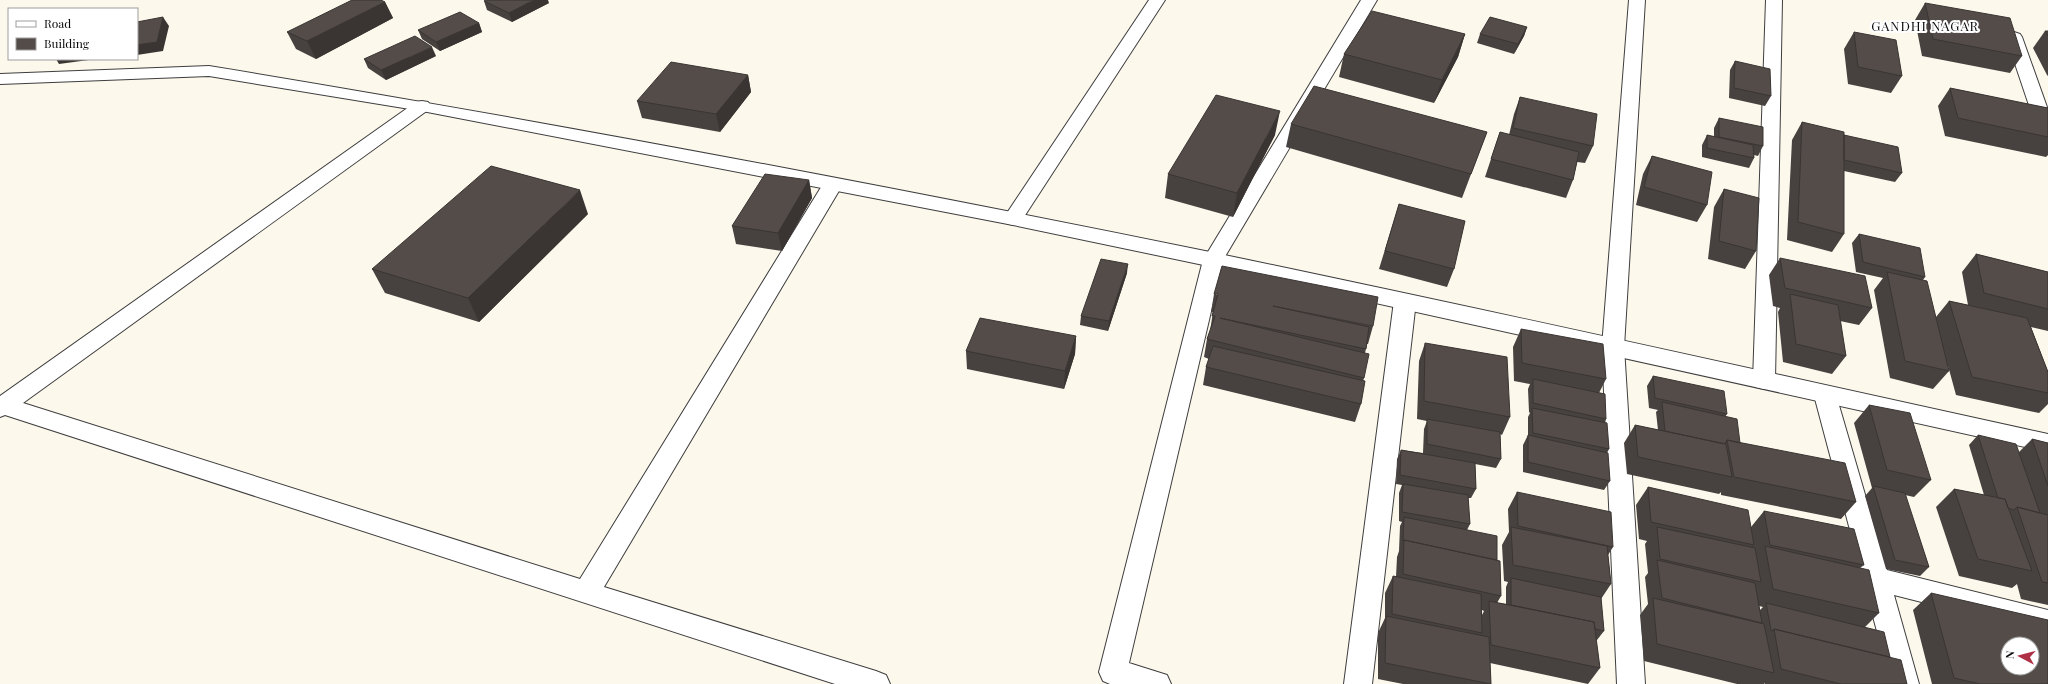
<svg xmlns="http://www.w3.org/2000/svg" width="2048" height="684" font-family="'Playfair Display',serif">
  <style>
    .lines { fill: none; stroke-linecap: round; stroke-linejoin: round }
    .minor-casing { stroke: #3e3e3e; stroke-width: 2 }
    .tertiary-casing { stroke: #3e3e3e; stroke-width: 2 }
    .minor { fill: #fff; fill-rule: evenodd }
    .tertiary { fill: #fff; fill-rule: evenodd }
    .wall { fill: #47413f; fill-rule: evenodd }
    .shaded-wall { fill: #3a3533 }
    .building { fill: #534c49; stroke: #3a3533; fill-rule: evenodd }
    .labels { text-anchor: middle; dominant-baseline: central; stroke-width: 4; stroke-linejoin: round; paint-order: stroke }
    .far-neighbourhood-label { font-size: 13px; letter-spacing: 1px; fill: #0b0b0b; stroke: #fff }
  </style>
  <rect width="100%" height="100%" fill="#fdf8ec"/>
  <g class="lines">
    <g class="minor-casing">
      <path id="minor" d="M1149,0H1165L1020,223L1013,225L1006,223L1003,219Z
        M1361,0H1377L1223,260L1129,663L1167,675L1171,684H1110L1103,681L1099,672L1203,260Z
        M1629,0H1645L1624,347L1645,684H1617L1602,347Z
        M1766,0H1782L1775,381L1772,387L1764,389L1756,387L1753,381Z
        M2014,32L2020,34L2022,37L2048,110V140L2042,139L2039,135L2006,37L2008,34Z
        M422,101L428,102L431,106L428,110L23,403L580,579L823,184L826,180L833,178L840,180L843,184L604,587L876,671L886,675L890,684H835L5,415L0,417V396L416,102Z
        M1405,294L1413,296L1416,301L1372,684H1344L1394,301L1397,296Z
        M1825,386L1833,389L1836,395L1887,570L2048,610V634L1894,595L1919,684H1891L1814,395L1817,389Z"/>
    </g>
    <g class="tertiary-casing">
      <path id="tertiary" d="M209,66C544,121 877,184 1210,252C1490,310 1769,373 2048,434V452L1213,267L1013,225L422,111L209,76L0,84V74Z"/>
    </g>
    <use href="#minor" class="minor"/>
    <use href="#tertiary" class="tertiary"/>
  </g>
  <path class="wall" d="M484,1L549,3L512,22L487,10Z
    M385,2L393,18L316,59L296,49L287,32Z
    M1925,3L2022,56L2010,73L1922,56L1915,20Z
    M479,23L482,32L440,51L422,39L418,30Z
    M1527,27L1524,36L1514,54L1477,43L1480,34Z
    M2045,31H2048V76L2047,75L2033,48Z
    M1854,32L1902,76L1891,93L1848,84L1844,49Z
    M1465,34L1458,57L1434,103L1339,77L1344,54Z
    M436,56L386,80L368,68L364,59Z
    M1735,61L1771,96L1765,106L1729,98L1730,70Z
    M748,75L751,92L720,132L642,118L637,101Z
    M1950,88L2048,108V155L2046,157L1945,136L1938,106Z
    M1520,97L1593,146L1585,163L1577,162L1573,180L1566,198L1485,177L1500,132L1509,135L1514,114Z
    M1719,118L1763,146L1758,156L1754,155V158L1749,168L1702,157V145L1707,135L1714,137V128Z
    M1802,122L1844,135L1902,173L1895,182L1844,171V234L1832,252L1787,240L1792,140Z
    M1291,124L1487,132L1462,198L1286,147Z
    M1275,135L1233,217L1165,198L1168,174Z
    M1652,156L1707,205L1697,222L1636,205L1643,174Z
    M809,180L812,198L782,251L736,244L732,226Z
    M1724,189L1756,251L1745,269L1708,259L1714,207Z
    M1399,204L1454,269L1447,287L1379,269Z
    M588,214L479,322L385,293L372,269Z
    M1859,234L1925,277L1923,280L1936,317L1949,301L1968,305L1962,272L1976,254L2048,272V331L2031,327L2048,372V404L2039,413L1956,395L1947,362L1949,371L1933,389L1890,378L1874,290L1883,278L1856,272L1852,243Z
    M1780,258L1872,308L1859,325L1840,321L1846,356L1832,374L1783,362L1778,312L1780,308L1773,306L1769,275Z
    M1127,273L1108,331L1080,325L1081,316Z
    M1214,294L1373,326L1368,344H1367L1365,353L1364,378L1363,381L1361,404L1355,422L1203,385L1206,367L1209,359L1204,357L1207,339L1210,331L1213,312H1211Z
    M1521,329L1606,379L1599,393L1606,419L1605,422L1609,449L1607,453L1610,481L1604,490L1523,472V445L1528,435V436V417L1530,413L1529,412L1528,389L1530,384L1514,381L1513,347Z
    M1076,336L1075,354L1064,389L967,369L966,351Z
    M1425,343L1510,417L1502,435L1500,434L1501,459L1496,468L1475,464L1476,489L1471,498H1468L1470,524L1467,530L1497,560L1501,596L1497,603L1506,604V587L1508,582L1504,581L1502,545L1509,532L1508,509L1517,492L1613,547L1608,555L1611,584L1601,599L1604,631L1597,640H1596L1600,668L1588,684L1490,663L1491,684H1403L1378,679V633L1385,618V593L1393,576L1396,577L1397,557L1399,551L1400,526L1402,522L1399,521V493L1402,485L1396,484L1397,459L1401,450L1423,453L1424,429L1427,421L1417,419L1419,361ZM1482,610L1484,611L1482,615Z
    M1653,376L1727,414L1725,417L1740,443L1856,502L1841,519L1721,495V492L1719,494L1627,474L1624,443L1635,425L1658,430L1656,412L1658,410L1649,408L1647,386Z
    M1869,405L1931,480L1914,497L1905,495L1929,567L1920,576L1886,569L1865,496L1872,488L1854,423Z
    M1978,435L2019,452L2032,439L2048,443V605L2021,599L2017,584L2012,588L1959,576L1936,507L1954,489L1984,495L1969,445Z
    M1648,487L1751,527L1764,511L1864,565L1860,568L1879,613L1865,627L1890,657L1907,684H1765V683L1764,684H1737L1644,661L1640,615L1648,604L1645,577L1648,573L1645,544L1647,541L1639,539L1636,505ZM1759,606L1763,607L1760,610Z
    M1931,593L2048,684H1932L1913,610Z"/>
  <path class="shaded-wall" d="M534,0H548L549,3L512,22L509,13Z
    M385,2L393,18L316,59L307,41Z
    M163,17L169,26L163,51L137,55V45Z
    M479,23L482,32L440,51L436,42Z
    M1527,27L1524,36L1514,54L1518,44Z
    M1465,34L1458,57L1434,103L1442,80Z
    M432,47L436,56L386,80L381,70Z
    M56,59H96L59,64Z
    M748,75L751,92L720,132L716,114Z
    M1280,111L1275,135L1233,217L1237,193Z
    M809,180L812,198L782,251L778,233Z
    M580,190L588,214L479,322L468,298Z
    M1128,264L1127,273L1108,331L1109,321Z
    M1076,336L1075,354L1064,389L1065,371Z"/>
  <path class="building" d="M352,0H381L385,2L307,41L287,32Z
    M486,0H534L509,13L484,1Z
    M1925,3L2010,18L2022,56L1933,39Z
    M1372,11L1465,34L1442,80L1344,54Z
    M460,12L479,23L436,42L418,30Z
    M163,17L157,42L137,45V22Z
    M1490,17L1527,27L1518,44L1480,34Z
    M2045,31H2048V36Z
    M1854,32L1896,40L1902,76L1858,67Z
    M415,36L432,47L381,70L364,59Z
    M1735,61L1770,69L1771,96L1734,88Z
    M671,62L748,75L716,114L637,101Z
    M1314,86L1487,132L1471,174L1291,124Z
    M1950,88L2048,108V137L1958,118Z
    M1216,95L1280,111L1237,193L1168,174Z
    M1520,97L1597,114L1593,146L1513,128Z
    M1719,118L1763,127V146L1719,137Z
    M1802,122L1844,132V234L1798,222Z
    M1500,132L1579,152L1573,180L1491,159Z
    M1707,135L1753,145L1754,158L1707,148Z
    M1844,135L1898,147L1902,173L1844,160Z
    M1652,156L1712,172L1707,205L1644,187Z
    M491,166L580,190L468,298L372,269Z
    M765,174L809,180L778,233L732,226Z
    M1724,189L1759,198L1756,251L1719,241Z
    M1399,204L1465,221L1454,269L1385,251Z
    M1859,234L1920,248L1925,277L1863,262Z
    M1976,254L2048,272V309L1984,293Z
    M1780,258L1865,276L1872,308L1785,288Z
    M1101,259L1128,264L1109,321L1081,316Z
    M1222,266L1378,297L1373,326L1273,306L1369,327L1366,349L1220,318L1369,354L1364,378L1207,339L1215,316H1212L1218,294H1214Z
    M1887,272L1927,281L1949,371L1905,361Z
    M1790,294L1838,305L1846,356L1796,344Z
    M1949,301L2027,318L2048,372V393L1972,377Z
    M980,318L1076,336L1065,371L966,351Z
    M1521,329L1603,344L1606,379L1522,363Z
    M1425,343L1507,357L1510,417L1424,401Z
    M1213,346L1365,381L1361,404L1206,367Z
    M1653,376L1724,391L1727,414L1655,398Z
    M1533,379L1605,394L1606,419L1533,403Z
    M1662,402L1737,419L1740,443L1727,440L1724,444L1665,431Z
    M1869,405L1910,413L1931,480L1887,470Z
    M1532,408L1607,423L1609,449L1533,433Z
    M1427,419L1500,432L1501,459L1427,444Z
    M1635,425L1726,444L1732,477L1638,457Z
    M1528,435L1608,453L1610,481L1528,462Z
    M1978,435L2016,444L2040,513L2017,507L2014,510L2008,508L2005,499L1998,498Z
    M2032,439L2048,443V486Z
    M1727,440L1845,463L1856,502L1734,477Z
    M1401,450L1475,463L1476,489L1400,475Z
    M1403,484L1468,495L1470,524L1402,512Z
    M1873,486L1905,493L1929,567L1895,560Z
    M1648,487L1748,510L1754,545L1651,522Z
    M1954,489L2005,499L2032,571L1978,559Z
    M1517,492L1611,512L1613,547L1518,526Z
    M2017,507L2048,515V583L2042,582Z
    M1764,511L1854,529L1864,565L1770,545Z
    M1404,517L1497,536V560L1404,540L1403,541Z
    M1511,527L1607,546L1611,584L1513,565Z
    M1657,527L1755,548L1761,582L1660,559Z
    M1404,540L1500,561L1501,596L1403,574Z
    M1765,546L1869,570L1879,613L1773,589Z
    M1657,560L1755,583L1762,623L1662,598Z
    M1393,576L1481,594L1482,633L1392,614Z
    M1511,578L1601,597L1604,631L1595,629L1594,622L1511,605Z
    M1931,593L2048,620V684H1980L1954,678ZM2008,644H2032V668H2008Z
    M1653,598L1764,624L1774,673L1657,644Z
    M1489,601L1594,622L1600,668L1491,645Z
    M1766,603L1884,632L1890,657L1774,629L1773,631L1771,630Z
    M1386,616L1489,637L1491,684L1385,663Z
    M1774,629L1901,660L1907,684H1841L1781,669Z"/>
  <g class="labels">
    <g class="far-neighbourhood-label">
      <text x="1925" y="25">GANDHI NAGAR</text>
    </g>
  </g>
  <rect x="8" y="8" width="130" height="52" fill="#ffffff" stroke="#9d9d9d"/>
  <rect x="16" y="21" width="20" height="6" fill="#ffffff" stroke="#9d9d9d"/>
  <text x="44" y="28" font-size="12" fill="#0b0b0b">Road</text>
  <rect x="16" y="38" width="20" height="12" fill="#534c49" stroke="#9d9d9d"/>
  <text x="44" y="48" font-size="12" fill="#0b0b0b">Building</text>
  <g transform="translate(2020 656) rotate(277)"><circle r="19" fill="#ffffff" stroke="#9d9d9d"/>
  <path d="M0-3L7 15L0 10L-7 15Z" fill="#ae3145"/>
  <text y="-6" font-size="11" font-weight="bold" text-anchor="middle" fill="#0b0b0b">N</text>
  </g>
</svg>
